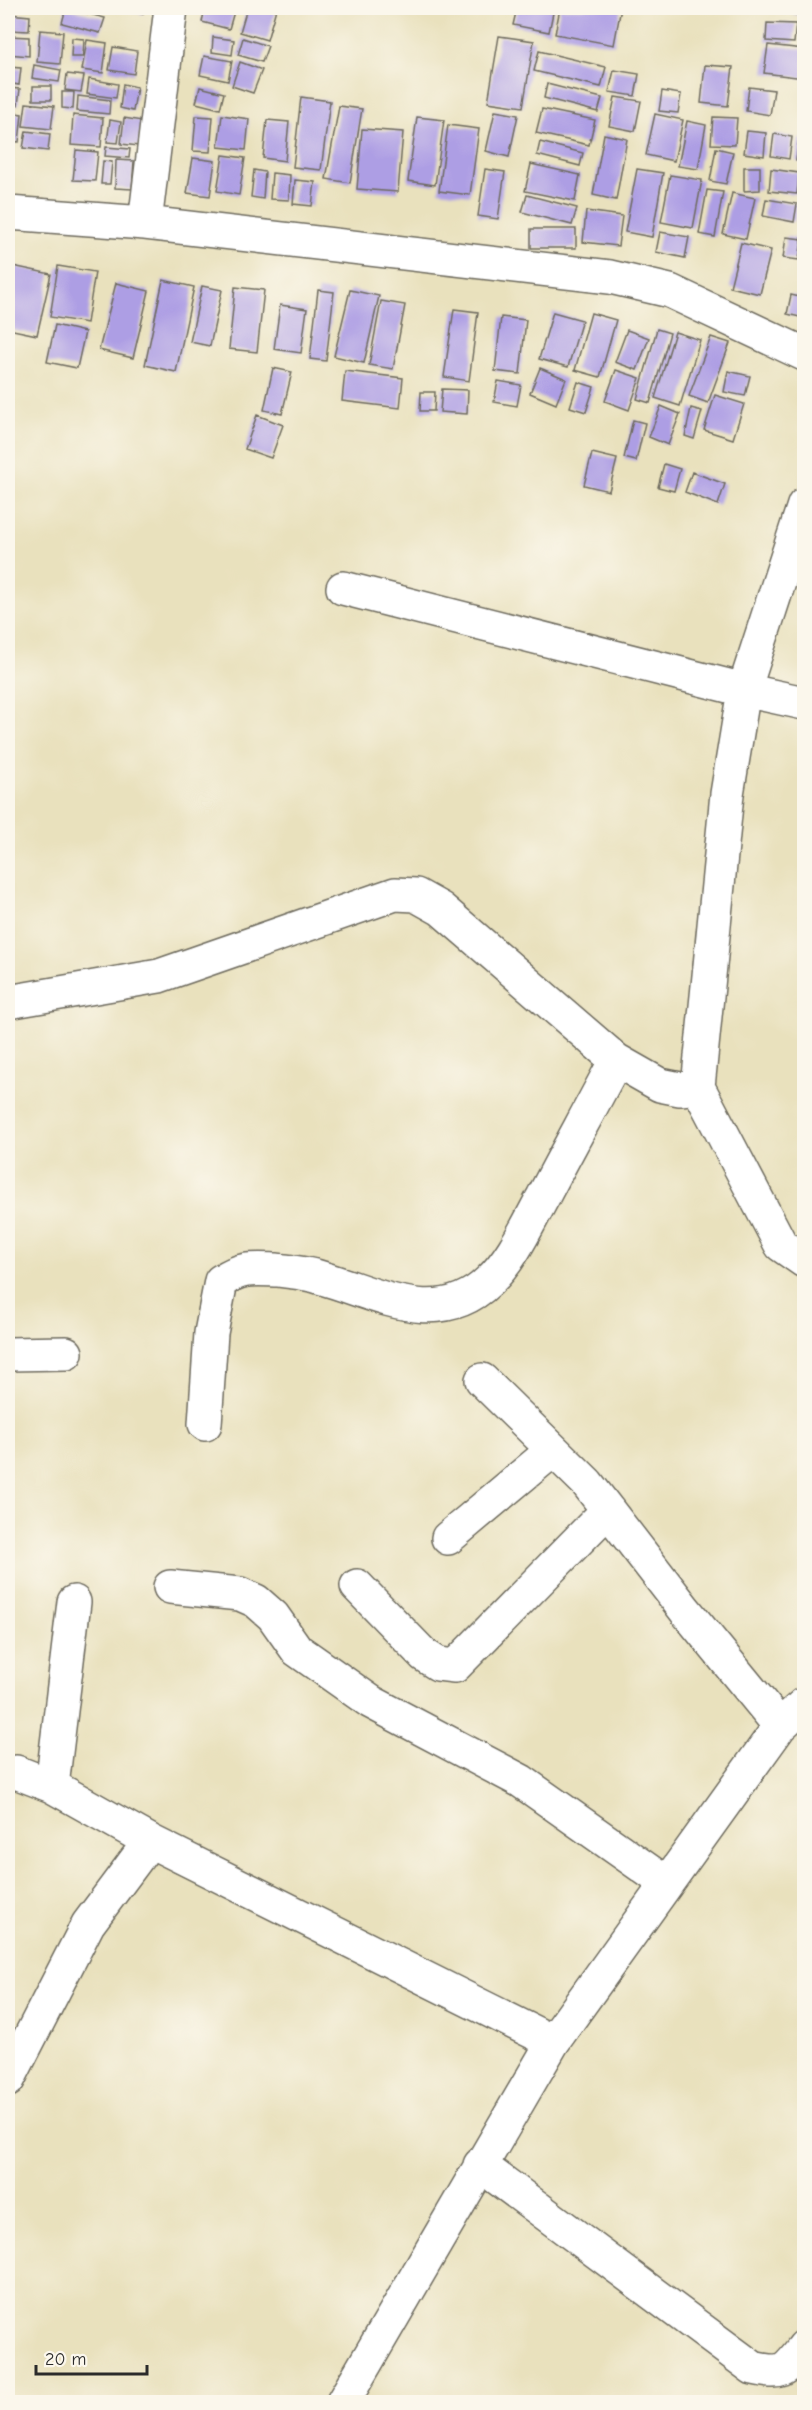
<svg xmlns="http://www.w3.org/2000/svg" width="812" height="2410" font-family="'Comic Neue',sans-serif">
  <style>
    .building { fill: #ad9ee4 }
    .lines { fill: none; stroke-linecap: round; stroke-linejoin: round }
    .street-casing { stroke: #6e6b5e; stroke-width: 36 }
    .street { stroke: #fff; stroke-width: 33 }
  </style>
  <rect width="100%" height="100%" fill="#fbf7ec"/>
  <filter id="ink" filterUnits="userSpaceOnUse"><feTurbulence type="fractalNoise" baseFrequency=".0167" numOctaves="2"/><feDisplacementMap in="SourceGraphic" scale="12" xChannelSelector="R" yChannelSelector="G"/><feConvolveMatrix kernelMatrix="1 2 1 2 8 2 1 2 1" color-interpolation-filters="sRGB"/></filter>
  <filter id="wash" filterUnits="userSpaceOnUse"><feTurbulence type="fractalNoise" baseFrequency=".008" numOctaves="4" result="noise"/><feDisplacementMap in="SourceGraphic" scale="24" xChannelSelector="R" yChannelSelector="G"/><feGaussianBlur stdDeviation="1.35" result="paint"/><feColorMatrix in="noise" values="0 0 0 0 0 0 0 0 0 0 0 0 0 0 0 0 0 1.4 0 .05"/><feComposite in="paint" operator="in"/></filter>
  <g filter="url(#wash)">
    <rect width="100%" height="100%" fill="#e9e1bd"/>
    <g id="blocks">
      <path class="building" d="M66,8L105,18L100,33L62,23Z
        M110,8H144L143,14Z
        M205,8H235L229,29L202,22Z
        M247,8L276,9L267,40L240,32Z
        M517,8H554L549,32L513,25Z
        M560,8H621L614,45L555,34Z
        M775,8H804V16L774,10Z
        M8,14L30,16L29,31L8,30Z
        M767,23L796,24L794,43L766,41Z
        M40,30L63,32L60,64L37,62Z
        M8,36L29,37V56L8,54Z
        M499,36L534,41L523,107L488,102Z
        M213,37L234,40L232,55L212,52Z
        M72,38L84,39L83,57H71Z
        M243,38L268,46L262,62L238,55Z
        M87,40L107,43L103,73L82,70Z
        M768,45L804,49V78L764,73Z
        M113,47L137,51L134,74L109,70Z
        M539,51L606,67L601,87L534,71Z
        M204,56L232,61L228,81L200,75Z
        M240,62L262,70L253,93L232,86Z
        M34,65L61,70L59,82L32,78Z
        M705,65L733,67L728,106L701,103Z
        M8,67L21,68L19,85L8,83Z
        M614,70L639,74L635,96L609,92Z
        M67,74L84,76L81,92L65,90Z
        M89,79L118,84L116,98L87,94Z
        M123,84L137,87L133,111L120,108Z
        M547,84L602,98L598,112L544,98Z
        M33,86H51V100H33Z
        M200,87L224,93L220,109L196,103Z
        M749,87L774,90L770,115L746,111Z
        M8,88L20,89L18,105L8,104Z
        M662,91L681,94L678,113L659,111Z
        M62,92H74L73,109L62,108Z
        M78,96L110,100L109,114L77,111Z
        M301,97L330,101L321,170L293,167Z
        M615,97L641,101L635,131L609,126Z
        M26,103L54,106L51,129L23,126Z
        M339,106L362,109L350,183L326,179Z
        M542,109L595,120L589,145L536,133Z
        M495,111L518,115L509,157L486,151Z
        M8,112L22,114L19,142L8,141Z
        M655,114L683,120L674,161L646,155Z
        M73,115L103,118L101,147L71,145Z
        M222,115L249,119L246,150L218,147Z
        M196,116L213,117L210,152L193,151Z
        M417,117L444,120L435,185L408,181Z
        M713,117L737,118L735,145L711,144Z
        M124,118L142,121L139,146L121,144Z
        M110,120L121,122L118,143L107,142Z
        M267,120L289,122L285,161L263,158Z
        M687,121L706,125L698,169L678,166Z
        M448,125L479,129L470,195L439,191Z
        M362,129L403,132L398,192L357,189Z
        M26,131L50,134L48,151L23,148Z
        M747,131L766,133L764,156L744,153Z
        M604,134L627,139L616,200L593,195Z
        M774,134L792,137L789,159L771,156Z
        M799,139H804V163L796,161Z
        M540,142L583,153L580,166L537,155Z
        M106,147L130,149L129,158L105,156Z
        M716,148L733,152L726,184L710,181Z
        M76,150L98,152L95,181L73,180Z
        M223,155L245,158L239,195L217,191Z
        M193,158L215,161L210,196L187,193Z
        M116,160L134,161L132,189L115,188Z
        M103,161L112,162L110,184H101Z
        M531,164L580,175L575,201L525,191Z
        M744,167H760V190L744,191Z
        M485,169L505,172L498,219L478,216Z
        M637,169L663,173L652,237L625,232Z
        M771,169L799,173L797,194L769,191Z
        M254,170L265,172L263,199L251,197Z
        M272,173L290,175L289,200L270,199Z
        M670,175L702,180L693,228L661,222Z
        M295,180L315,182L312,206L293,204Z
        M707,190L723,192L715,237L699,234Z
        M732,193L755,198L746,239L723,234Z
        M527,195L577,208L572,225L522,212Z
        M766,199L797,204L794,222L763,216Z
        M586,211L622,216L618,246L583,242Z
        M531,229H576V248H531Z
        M660,232L689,237L685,258L656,252Z
        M786,237L802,239L799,260L783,258Z
        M741,243L771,250L760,294L730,287Z
        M8,265L51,274L37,335L8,329Z
        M58,266L95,272L87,323L50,317Z
        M163,280L194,287L176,372L145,365Z
        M116,283L149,291L133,358L99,350Z
        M202,286L222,290L210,346L190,342Z
        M235,287L264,290L257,352L229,349Z
        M318,290L334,292L326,361L310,359Z
        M350,290L379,296L364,363L334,356Z
        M791,295L804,298V318L787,314Z
        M381,301L405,305L393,369L369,365Z
        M280,305L307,309L301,353L274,349Z
        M454,309L478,312L469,381L444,377Z
        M553,312L582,320L568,367L539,359Z
        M591,313L616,320L600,377L575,370Z
        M501,317L526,320L520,374L495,371Z
        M55,325L85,332L77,368L47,362Z
        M657,329L670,333L650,403L637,399Z
        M627,330L649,338L637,370L615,362Z
        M675,332L700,340L680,406L655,398Z
        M711,337L730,343L708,403L689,396Z
        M273,368L292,372L282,414L264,410Z
        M540,368L566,379L556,404L530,393Z
        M616,370L640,378L629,410L605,401Z
        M345,371L403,378L400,408L342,401Z
        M728,371L750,376L745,396L724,392Z
        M498,381L521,385L517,406L494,402Z
        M578,382L594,387L586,412L570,407Z
        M442,389L468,390L467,414L440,412Z
        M421,392H435L434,411H420Z
        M715,395L744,404L733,439L704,430Z
        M661,406L680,414L668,445L649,437Z
        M691,408L702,411L694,439L685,436Z
        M257,415L283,425L271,458L245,449Z
        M633,420L645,423L636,461L624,458Z
        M592,453L617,459L609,491L584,485Z
        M664,464L680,469L674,491L658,487Z
        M692,472L725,484L718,505L685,492Z"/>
    </g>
  </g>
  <g filter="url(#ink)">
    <use href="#blocks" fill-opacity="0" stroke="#6e6b5e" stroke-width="1.5"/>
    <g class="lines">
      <g class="street-casing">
        <path id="street" d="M8,213L145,223L610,277L670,291L804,354
          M145,223L171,8
          M343,588L744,690L804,703
          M8,1002L159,976L395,894L416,895L441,909L616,1060L660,1085L680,1089L698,1087L781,1245L804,1261
          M698,1087L727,794L744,690L804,505
          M8,1354L66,1353
          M482,1380L587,1483L685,1610L780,1726
          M205,1424L211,1333L221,1281C242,1267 253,1269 277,1270C292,1272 308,1273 322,1278C378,1294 439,1330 489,1281C512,1260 528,1224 543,1197C567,1151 592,1106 616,1060
          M448,1538L553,1450
          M357,1586L424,1655L438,1664L455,1666L608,1510
          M170,1587L240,1594L256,1601L273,1616L297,1650L371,1702L521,1781L666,1883
          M8,1774L16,1772L52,1786L150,1841L553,2042
          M52,1786L74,1602
          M8,2080L88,1924L150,1841
          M480,2165L753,2368C784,2375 785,2371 804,2347
          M343,2402L553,2042L780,1726L804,1704"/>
      </g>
      <use href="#street" class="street"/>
    </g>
  </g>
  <rect width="812" height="2410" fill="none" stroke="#fbf7ec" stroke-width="30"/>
  <path d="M36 2365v9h111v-9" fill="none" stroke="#2b2b2b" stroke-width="3"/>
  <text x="45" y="2365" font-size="18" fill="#2b2b2b" stroke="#fbf7ec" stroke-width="4.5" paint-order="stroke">20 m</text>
</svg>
